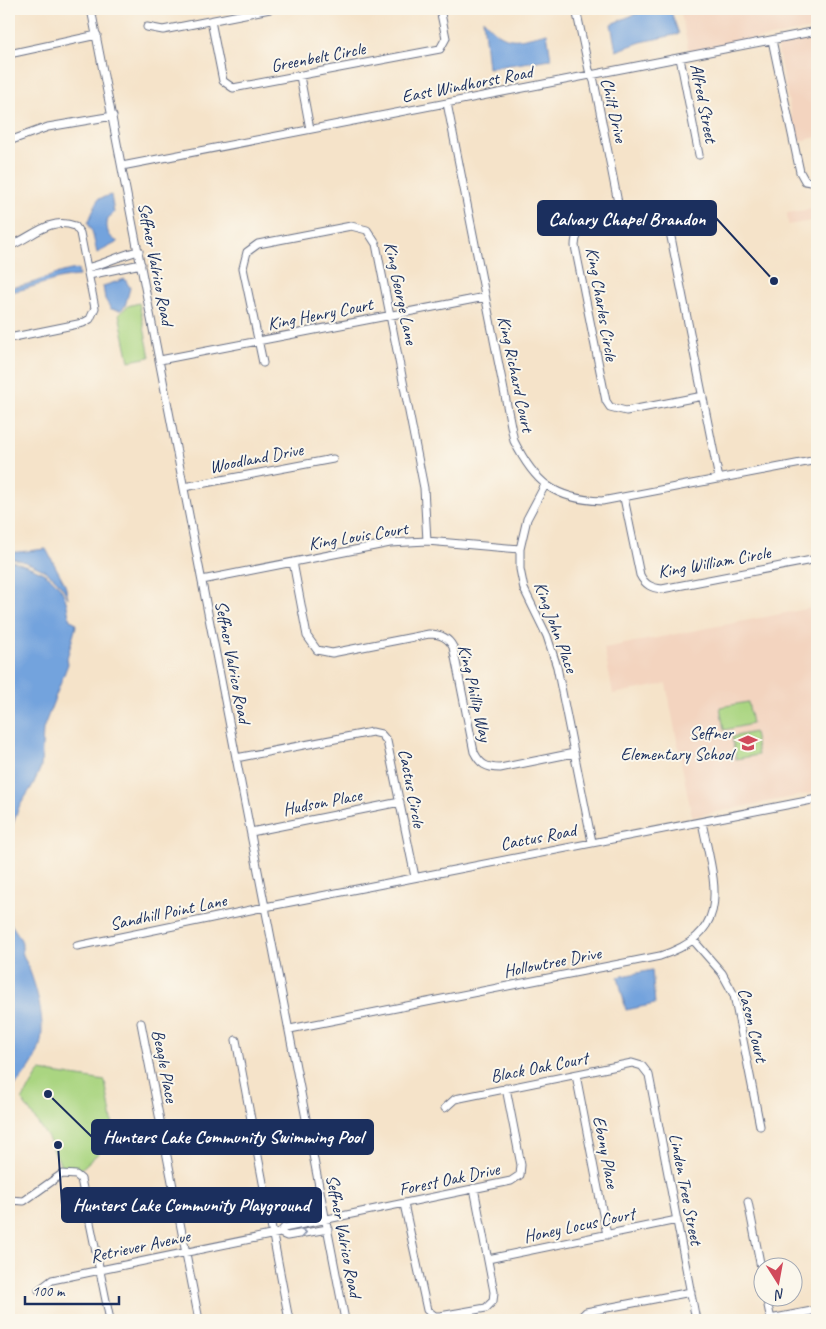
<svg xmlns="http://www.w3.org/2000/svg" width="826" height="1329" font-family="Caveat,sans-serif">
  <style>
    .built { fill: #f3d4bf }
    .green { fill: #aad581; stroke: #628270 }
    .water { fill: #73a3dd; stroke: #47699e }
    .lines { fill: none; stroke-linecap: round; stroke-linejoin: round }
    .minor-casing { stroke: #676e83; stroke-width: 9 }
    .minor { stroke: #fff; stroke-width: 7 }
    .oneway { stroke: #8d97ae }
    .labels { text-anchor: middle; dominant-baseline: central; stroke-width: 4; stroke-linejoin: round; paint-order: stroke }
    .street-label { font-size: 18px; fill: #1b2f5e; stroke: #fbf7ec }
    .poi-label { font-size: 18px; fill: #1b2f5e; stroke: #fbf7ec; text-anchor: end }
    .leader { fill: none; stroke: #1b2f5e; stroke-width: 2 }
    .callout-dot { fill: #1b2f5e; stroke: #fbf7ec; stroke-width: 2 }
    .callout { fill: #1b2f5e; stroke: #1b2f5e; stroke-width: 2 }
    .callout-label { font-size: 19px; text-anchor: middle; font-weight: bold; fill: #fff }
  </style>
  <rect width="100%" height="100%" fill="#fbf7ec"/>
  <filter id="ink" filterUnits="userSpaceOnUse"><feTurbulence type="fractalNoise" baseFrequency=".02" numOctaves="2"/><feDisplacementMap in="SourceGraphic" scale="10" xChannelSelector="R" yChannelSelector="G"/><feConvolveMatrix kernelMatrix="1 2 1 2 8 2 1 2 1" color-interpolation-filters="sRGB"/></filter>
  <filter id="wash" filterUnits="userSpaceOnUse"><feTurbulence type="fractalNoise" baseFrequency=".0096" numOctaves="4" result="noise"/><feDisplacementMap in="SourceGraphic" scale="20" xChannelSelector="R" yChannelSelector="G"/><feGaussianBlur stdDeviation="1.12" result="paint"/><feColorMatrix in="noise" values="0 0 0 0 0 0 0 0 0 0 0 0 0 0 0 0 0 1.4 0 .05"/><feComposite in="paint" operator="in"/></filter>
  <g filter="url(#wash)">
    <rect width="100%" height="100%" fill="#f5e3c9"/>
    <path class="built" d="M680,9H817V28L689,52Z
      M817,35V137L797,142L776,43Z
      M817,208V220L788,225L787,213Z
      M817,607V792L692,817L666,684L613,694L604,648Z"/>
    <path class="green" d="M139,303L150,357L129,361L119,314L128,306Z
      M748,702L752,724L724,730L720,707Z
      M754,732L758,755L736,759L732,737Z
      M40,1071L105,1081L115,1138L79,1171L63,1170L48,1138L22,1100Z"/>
    <path class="water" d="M648,9H670L679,34L641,42L616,51L611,24Z
      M483,19C507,47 515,40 547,33L551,59L488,68Z
      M111,195L114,213L108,218C105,229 108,237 118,242L97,253L92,231L88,223L98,199Z
      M78,269L79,276C54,277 33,289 9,292V287C34,287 54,271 78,269Z
      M125,279L130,288L125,306L121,310L111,309L105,299L103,286Z
      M46,549L65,584L68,598C56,571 35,565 9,557V553Z
      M9,560C31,567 59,574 66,601C68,608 68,614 70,620L75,622L76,626L67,658L68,664L43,729L41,767L33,785L19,807L9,835Z
      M9,920C12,927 18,933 21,940C23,945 21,950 23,955C35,980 49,1025 38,1052C32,1067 20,1081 9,1092Z
      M652,970L655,1004L626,1010L618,977Z"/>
  </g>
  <g filter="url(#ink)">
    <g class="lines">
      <g class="minor-casing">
        <path id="minor" d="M91,9L345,1320
          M576,9L589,70L594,81L621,218
          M211,21L223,81L233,88L440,49L446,38L440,9
          M147,27L163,30L270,9
          M772,40L800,172L805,181L817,183
          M9,54L97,35
          M680,58L699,155
          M300,76L310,129
          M447,103L514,441C535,483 554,499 602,501L817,460
          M9,141L48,127L113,116
          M122,166L817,31
          M9,246C31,239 48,216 75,226L80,233L95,308L90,319L83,323L9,338
          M87,268C105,264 120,255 139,251
          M89,275L141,264
          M160,360L485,297
          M263,363L243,268L247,252L258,244L351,226L367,230L376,244L424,488L427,541
          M703,396L626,411L610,407L606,401L575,246C575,236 579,229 589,224L651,213L662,218L669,227L719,479
          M545,485L527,519L520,549V569L524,589L547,636L557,667L592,842
          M184,487L333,459
          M624,498L640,575C645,585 652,588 662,589L817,559
          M293,562L307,636L317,650L332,653L429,634C440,634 448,637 453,647L474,752C480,764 486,768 500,768L574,753
          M202,580L390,543L427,541L520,549
          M236,758L372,732L381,734L387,741L415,877
          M251,832L400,802
          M694,941L722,973L734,995L760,1126
          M77,946L265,907L817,799
          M141,1023L199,1320
          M290,1029L660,956C735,932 714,883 702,822
          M236,1040L289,1320
          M576,1075L607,1235
          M445,1108L455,1099L632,1063L642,1066L649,1075L696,1320
          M9,1200L24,1201L62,1174L76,1175L81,1179L110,1320
          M748,1202L764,1283
          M404,1204L427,1310L435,1316H440L486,1308L493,1301L494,1292L474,1188
          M280,1233L287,1236L328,1229
          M488,1259L677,1220
          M39,1290L52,1280L280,1233L284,1228L511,1181L520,1175L521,1165L506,1088
          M766,1296L771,1320
          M770,1319L817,1310
          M578,1320L586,1312L691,1292"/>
      </g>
      <use href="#minor" class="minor"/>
    </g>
    <defs><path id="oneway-chevron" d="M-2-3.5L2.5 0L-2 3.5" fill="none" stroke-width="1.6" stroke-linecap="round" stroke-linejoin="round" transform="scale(1.25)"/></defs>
    <use class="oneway" href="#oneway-chevron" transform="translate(303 1233) rotate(-11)"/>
  </g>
  <defs>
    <g id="school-bare" transform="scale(1.5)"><path d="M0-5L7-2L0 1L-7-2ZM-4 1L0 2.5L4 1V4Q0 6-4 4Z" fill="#d1495b" stroke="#fbf7ec" stroke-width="2.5" paint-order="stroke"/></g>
  </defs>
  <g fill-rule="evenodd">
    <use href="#school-bare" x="748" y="743"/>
  </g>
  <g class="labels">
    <g class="street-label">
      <text transform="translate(318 57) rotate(-11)">Greenbelt Circle</text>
      <text transform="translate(467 84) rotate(-11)">East Windhorst Road</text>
      <text transform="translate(704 103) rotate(79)">Alfred Street</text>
      <text transform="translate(614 110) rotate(77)">Chilt Drive</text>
      <text transform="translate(156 264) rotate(79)">Seffner Valrico Road</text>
      <text transform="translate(401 293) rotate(78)">King George Lane</text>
      <text transform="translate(602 304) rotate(80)">King Charles Circle</text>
      <text transform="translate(320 314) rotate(-11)">King Henry Court</text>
      <text transform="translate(516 374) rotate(78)">King Richard Court</text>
      <text transform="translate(256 458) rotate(-11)">Woodland Drive</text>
      <text transform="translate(358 536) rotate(-9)">King Louis Court</text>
      <text transform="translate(714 562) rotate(-10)">King William Circle</text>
      <text transform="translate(556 627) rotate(70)">King John Place</text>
      <text transform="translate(233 662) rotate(79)">Seffner Valrico Road</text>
      <text transform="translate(475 693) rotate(77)">King Phillip Way</text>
      <text transform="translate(412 788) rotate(79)">Cactus Circle</text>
      <text transform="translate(322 802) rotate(-11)">Hudson Place</text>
      <text transform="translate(538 837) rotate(-11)">Cactus Road</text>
      <text transform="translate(168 912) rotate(-12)">Sandhill Point Lane</text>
      <text transform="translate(552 962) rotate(-11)">Hollowtree Drive</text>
      <text transform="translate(753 1025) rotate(76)">Cason Court</text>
      <text transform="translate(165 1066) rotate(79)">Beagle Place</text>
      <text transform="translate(539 1067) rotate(-11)">Black Oak Court</text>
      <text transform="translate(606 1152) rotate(79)">Ebony Place</text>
      <text transform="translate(449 1179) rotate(-12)">Forest Oak Drive</text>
      <text transform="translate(686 1189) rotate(79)">Linden Tree Street</text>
      <text transform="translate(579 1225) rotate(-12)">Honey Locus Court</text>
      <text transform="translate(344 1236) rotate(79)">Seffner Valrico Road</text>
      <text transform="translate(140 1246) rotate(-12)">Retriever Avenue</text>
    </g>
    <g class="poi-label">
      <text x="733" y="733">Seffner<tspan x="733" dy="21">Elementary School</tspan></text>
    </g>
  </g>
  <path class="leader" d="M774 281L716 218M48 1094L92 1137M58 1145L62 1205"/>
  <g class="callout-dot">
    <circle cx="774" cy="281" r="5"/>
    <circle cx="48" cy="1094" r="5"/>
    <circle cx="58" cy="1145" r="5"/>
  </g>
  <g class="callout">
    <rect x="538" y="201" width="178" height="34" rx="5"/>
    <rect x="92" y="1120" width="281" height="34" rx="5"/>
    <rect x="62" y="1188" width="259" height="34" rx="5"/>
  </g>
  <g class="callout-label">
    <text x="627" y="225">Calvary Chapel Brandon</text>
    <text x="233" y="1143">Hunters Lake Community Swimming Pool</text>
    <text x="191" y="1211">Hunters Lake Community Playground</text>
  </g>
  <rect width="826" height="1329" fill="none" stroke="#fbf7ec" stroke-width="30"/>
  <g transform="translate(778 1282) rotate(169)"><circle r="24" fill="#fbf7ec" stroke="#a1a7b3"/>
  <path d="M0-4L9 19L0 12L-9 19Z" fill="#d1495b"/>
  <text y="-8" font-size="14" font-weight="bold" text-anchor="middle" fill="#1b2f5e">N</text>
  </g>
  <path d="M25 1296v8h94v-8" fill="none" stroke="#1b2f5e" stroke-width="2.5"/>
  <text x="32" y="1296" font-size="15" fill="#1b2f5e" stroke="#fbf7ec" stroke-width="4" paint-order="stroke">100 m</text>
</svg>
